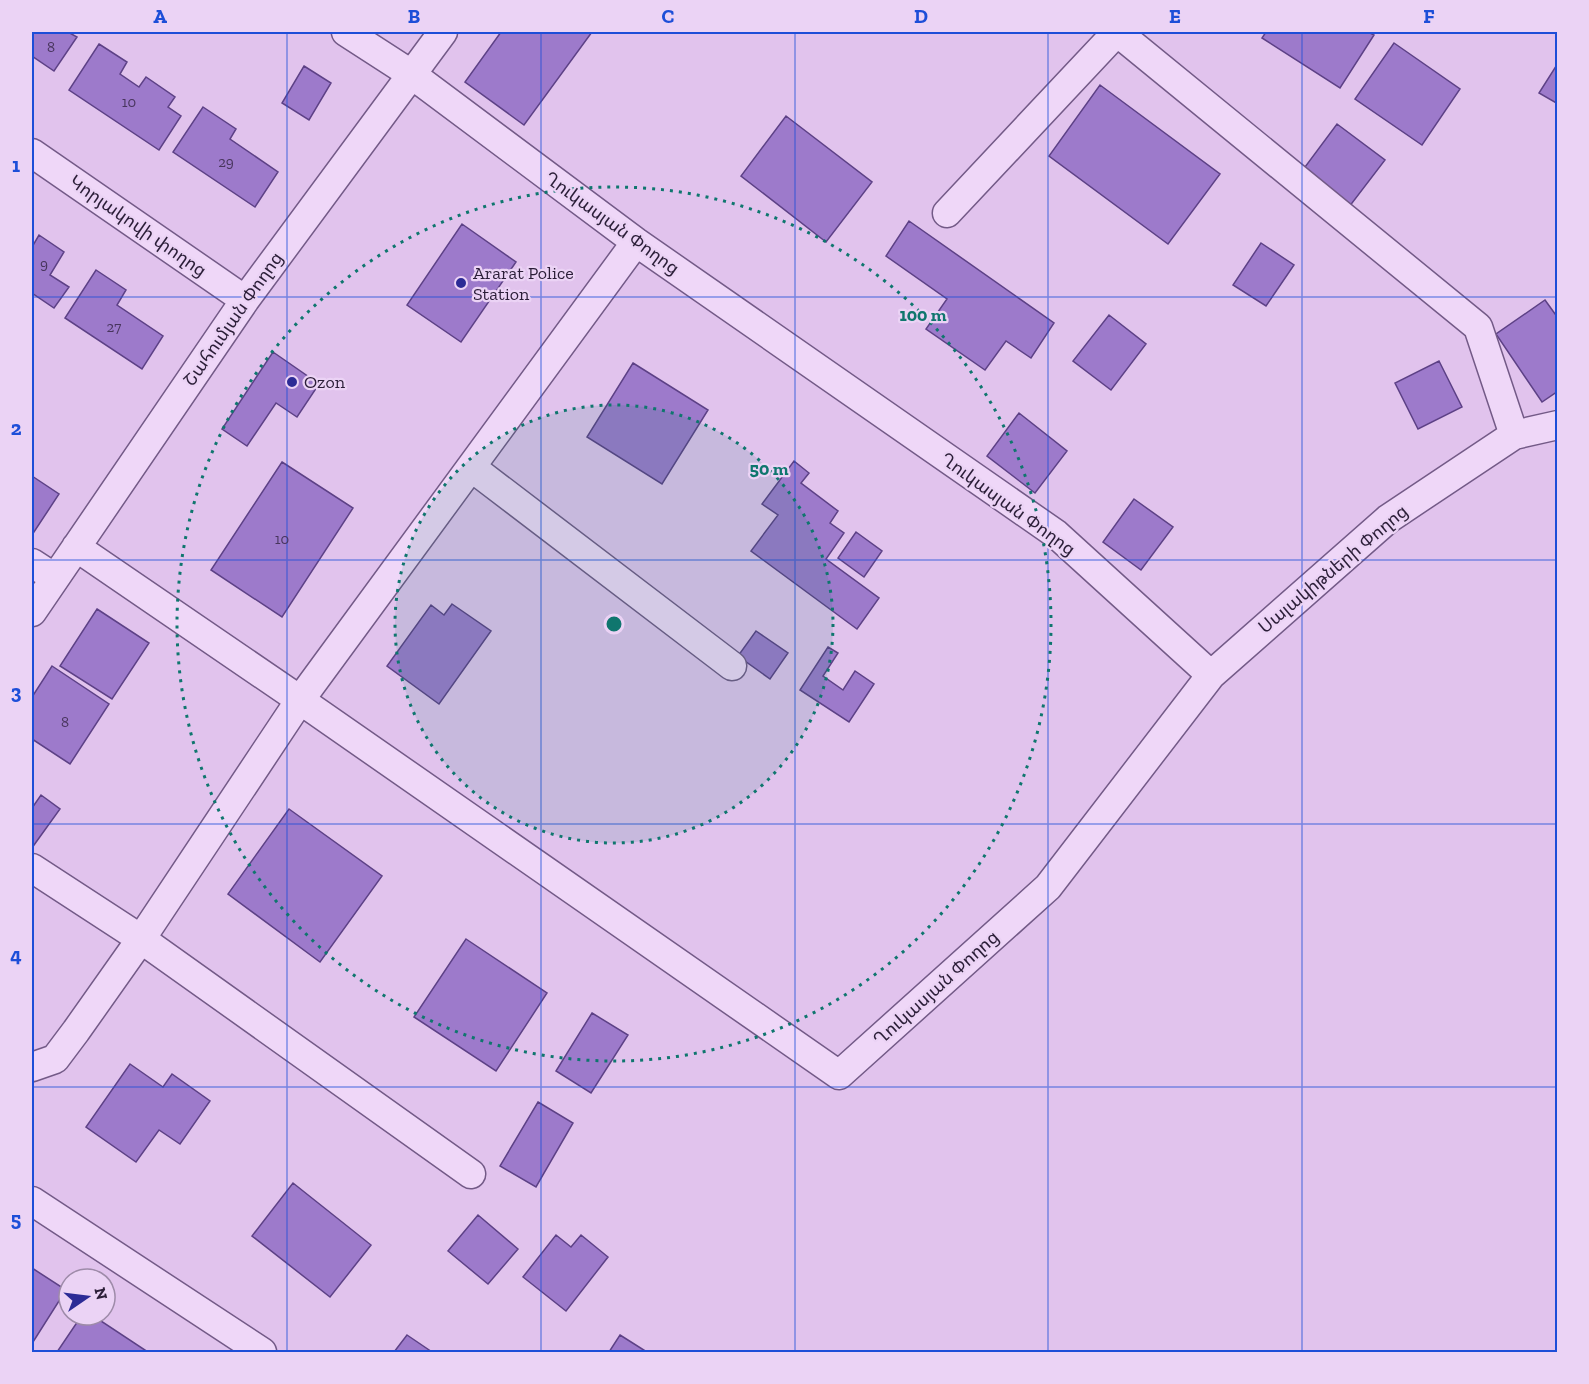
<svg xmlns="http://www.w3.org/2000/svg" width="1589" height="1384" font-family="'Zilla Slab','Noto Sans Armenian',serif">
  <style>
    .building { fill: #9d7acb; stroke: #5d4186; stroke-width: 1.5 }
    .lines { fill: none; stroke-linecap: round; stroke-linejoin: round }
    .minor-casing { stroke: #735a87; stroke-width: 31 }
    .minor { stroke: #efd7f8; stroke-width: 28 }
    .grid { fill: none; stroke: #1d4ed8; stroke-width: 1.5; stroke-opacity: 0.55 }
    .ring { fill: none; stroke: #0f766e; stroke-width: 3; stroke-dasharray: 3 6 }
    .poi-dot { fill: #2c2b96; stroke: #ebd3f5; stroke-width: 2 }
    .labels { text-anchor: middle; dominant-baseline: central; stroke-width: 4.5; stroke-linejoin: round; paint-order: stroke }
    .number-label { font-size: 15px; fill: #48355d }
    .street-label { font-size: 18px; fill: #2b1e38; stroke: #ebd3f5 }
    .poi-label { font-size: 18px; fill: #2b1e38; stroke: #ebd3f5; text-anchor: start }
    .centre { fill: #0f766e; stroke: #ebd3f5; stroke-width: 3 }
    .ring-label { font-size: 18px; text-anchor: middle; font-weight: bold; fill: #0f766e; stroke: #ebd3f5; stroke-width: 4.5; stroke-linejoin: round; paint-order: stroke }
    .neatline { fill: none; stroke: #1d4ed8; stroke-width: 2 }
    .grid-label { font-size: 20px; text-anchor: middle; font-weight: bold; fill: #1d4ed8 }
  </style>
  <rect width="100%" height="100%" fill="#e1c3ed"/>
  <path class="building" d="M32,32H68L77,37L54,71L32,56Z
    M501,32H592L524,125L465,82Z
    M1266,32H1368L1374,35L1340,88L1262,38Z
    M1394,43L1460,89L1422,145L1355,99Z
    M99,44L127,62L120,74L139,87L146,77L175,97L168,107L181,116L159,150L69,90Z
    M1558,63V104L1539,93Z
    M304,66L331,83L309,120L282,103Z
    M1100,85L1220,174L1168,244L1049,156Z
    M203,107L236,129L230,139L278,172L255,207L173,152Z
    M786,116L872,182L826,242L741,176Z
    M1337,124L1385,160L1349,207L1302,171Z
    M909,221L1054,323L1031,358L1006,341L985,370L926,329L947,299L886,256Z
    M462,224L516,262L461,342L407,305Z
    M39,235L64,252L50,275L69,287L54,308L32,293V247Z
    M1261,243L1294,265L1266,306L1233,285Z
    M96,270L126,290L117,305L163,336L142,369L65,318Z
    M1545,300L1558,318V391L1542,402L1496,334Z
    M1109,315L1146,344L1111,390L1073,361Z
    M273,352L319,384L297,417L276,403L247,446L222,429Z
    M1439,361L1462,407L1418,429L1395,383Z
    M633,363L708,410L662,484L587,437Z
    M1019,413L1067,451L1035,493L987,456Z
    M794,461L809,473L801,483L838,511L830,523L844,533L826,559L879,598L857,629L751,551L778,515L762,504Z
    M282,462L353,508L282,617L211,570Z
    M32,476L59,494L32,535Z
    M1134,499L1173,527L1141,570L1103,542Z
    M856,532L882,551L864,577L838,558Z
    M452,604L491,631L439,704L387,666L431,605L444,615Z
    M97,609L149,643L112,699L60,666Z
    M756,631L788,653L770,679L738,656Z
    M828,647L838,653L823,676L843,690L855,671L874,684L849,722L800,690Z
    M52,666L109,704L70,764L32,739V697Z
    M41,795L60,809L34,845L32,843V808Z
    M289,809L382,876L320,962L228,894Z
    M466,939L547,993L496,1071L414,1017Z
    M592,1013L628,1035L591,1093L556,1071Z
    M130,1064L163,1087L172,1074L210,1101L180,1144L159,1130L136,1162L86,1127Z
    M538,1102L573,1123L536,1187L500,1166Z
    M293,1183L371,1245L330,1297L252,1236Z
    M478,1215L518,1249L488,1284L448,1251Z
    M556,1235L571,1247L581,1235L608,1257L566,1311L523,1277Z
    M32,1268L66,1290L33,1342L32,1341Z
    M82,1315H92L148,1352H57Z
    M407,1335L432,1352H394Z
    M620,1335L647,1352H609Z"/>
  <g class="lines">
    <g class="minor-casing">
      <path id="minor" d="M1117,32L1478,327L1514,435
        M32,153L245,300
        M947,213L1116,33
        M471,467L732,666
        M76,547L300,700L839,1075L1048,887L1211,675L1056,534L636,242L411,74L346,32
        M32,563L55,578
        M32,612L245,300L443,32
        M1211,675L1388,519L1514,435L1558,425
        M32,868L141,939L471,1174
        M32,1067L55,1059L76,1031L141,939L300,700L636,242
        M32,1201L262,1352"/>
    </g>
    <use href="#minor" class="minor"/>
  </g>
  <path class="grid" d="M287,32V1352M541,32V1352M795,32V1352M1048,32V1352M1302,32V1352M32,297H1558M32,560H1558M32,824H1558M32,1087H1558"/>
  <circle cx="614" cy="624" r="219" fill="#0f766e" fill-opacity=".12"/>
  <g class="ring">
    <circle cx="614" cy="624" r="219"/>
    <circle cx="614" cy="624" r="437"/>
  </g>
  <g class="poi-dot">
    <circle cx="461" cy="283" r="6"/>
    <circle cx="292" cy="382" r="6"/>
  </g>
  <g class="labels">
    <g class="number-label">
      <text x="51" y="47">8</text>
      <text x="129" y="102">10</text>
      <text x="226" y="162">29</text>
      <text x="44" y="264">9</text>
      <text x="114" y="327">27</text>
      <text x="282" y="539">10</text>
      <text x="65" y="722">8</text>
    </g>
    <g class="street-label">
      <text transform="translate(612 223) rotate(36)">Ղուկասյան Փողոց</text>
      <text transform="translate(138 226) rotate(35)">Կորյակովի փողոց</text>
      <text transform="translate(233 319) rotate(-55)">Շահումյան Փողոց</text>
      <text transform="translate(1008 504) rotate(36)">Ղուկասյան Փողոց</text>
      <text transform="translate(1333 569) rotate(-40)">Սալակիթների Փողոց</text>
      <text transform="translate(936 988) rotate(-42)">Ղուկասյան Փողոց</text>
    </g>
    <g class="poi-label">
      <text x="473" y="273">Ararat Police<tspan x="473" dy="21">Station</tspan></text>
      <text x="304" y="382">Ozon</text>
    </g>
  </g>
  <circle cx="614" cy="624" r="9" class="centre"/>
  <g class="ring-label">
    <text x="923" y="321">100 m</text>
    <text x="769" y="475">50 m</text>
  </g>
  <rect width="1589" height="1384" fill="none" stroke="#ebd3f5" stroke-width="66"/>
  <g transform="translate(87 1297) rotate(76)"><circle r="28" fill="#ebd3f5" stroke="#9e8ba9" stroke-width="1.5"/>
  <path d="M0-4.5L10 22L0 15L-10 22Z" fill="#2c2b96"/>
  <text y="-9" font-size="16" font-weight="bold" text-anchor="middle" fill="#2b1e38">N</text>
  </g>
  <rect x="33" y="33" width="1523" height="1318" class="neatline"/>
  <g class="grid-label">
    <text x="160" y="23">A</text>
    <text x="414" y="23">B</text>
    <text x="668" y="23">C</text>
    <text x="921" y="23">D</text>
    <text x="1175" y="23">E</text>
    <text x="1429" y="23">F</text>
    <text x="16" y="172">1</text>
    <text x="16" y="435">2</text>
    <text x="16" y="699">3</text>
    <text x="16" y="962">4</text>
    <text x="16" y="1226">5</text>
  </g>
</svg>
